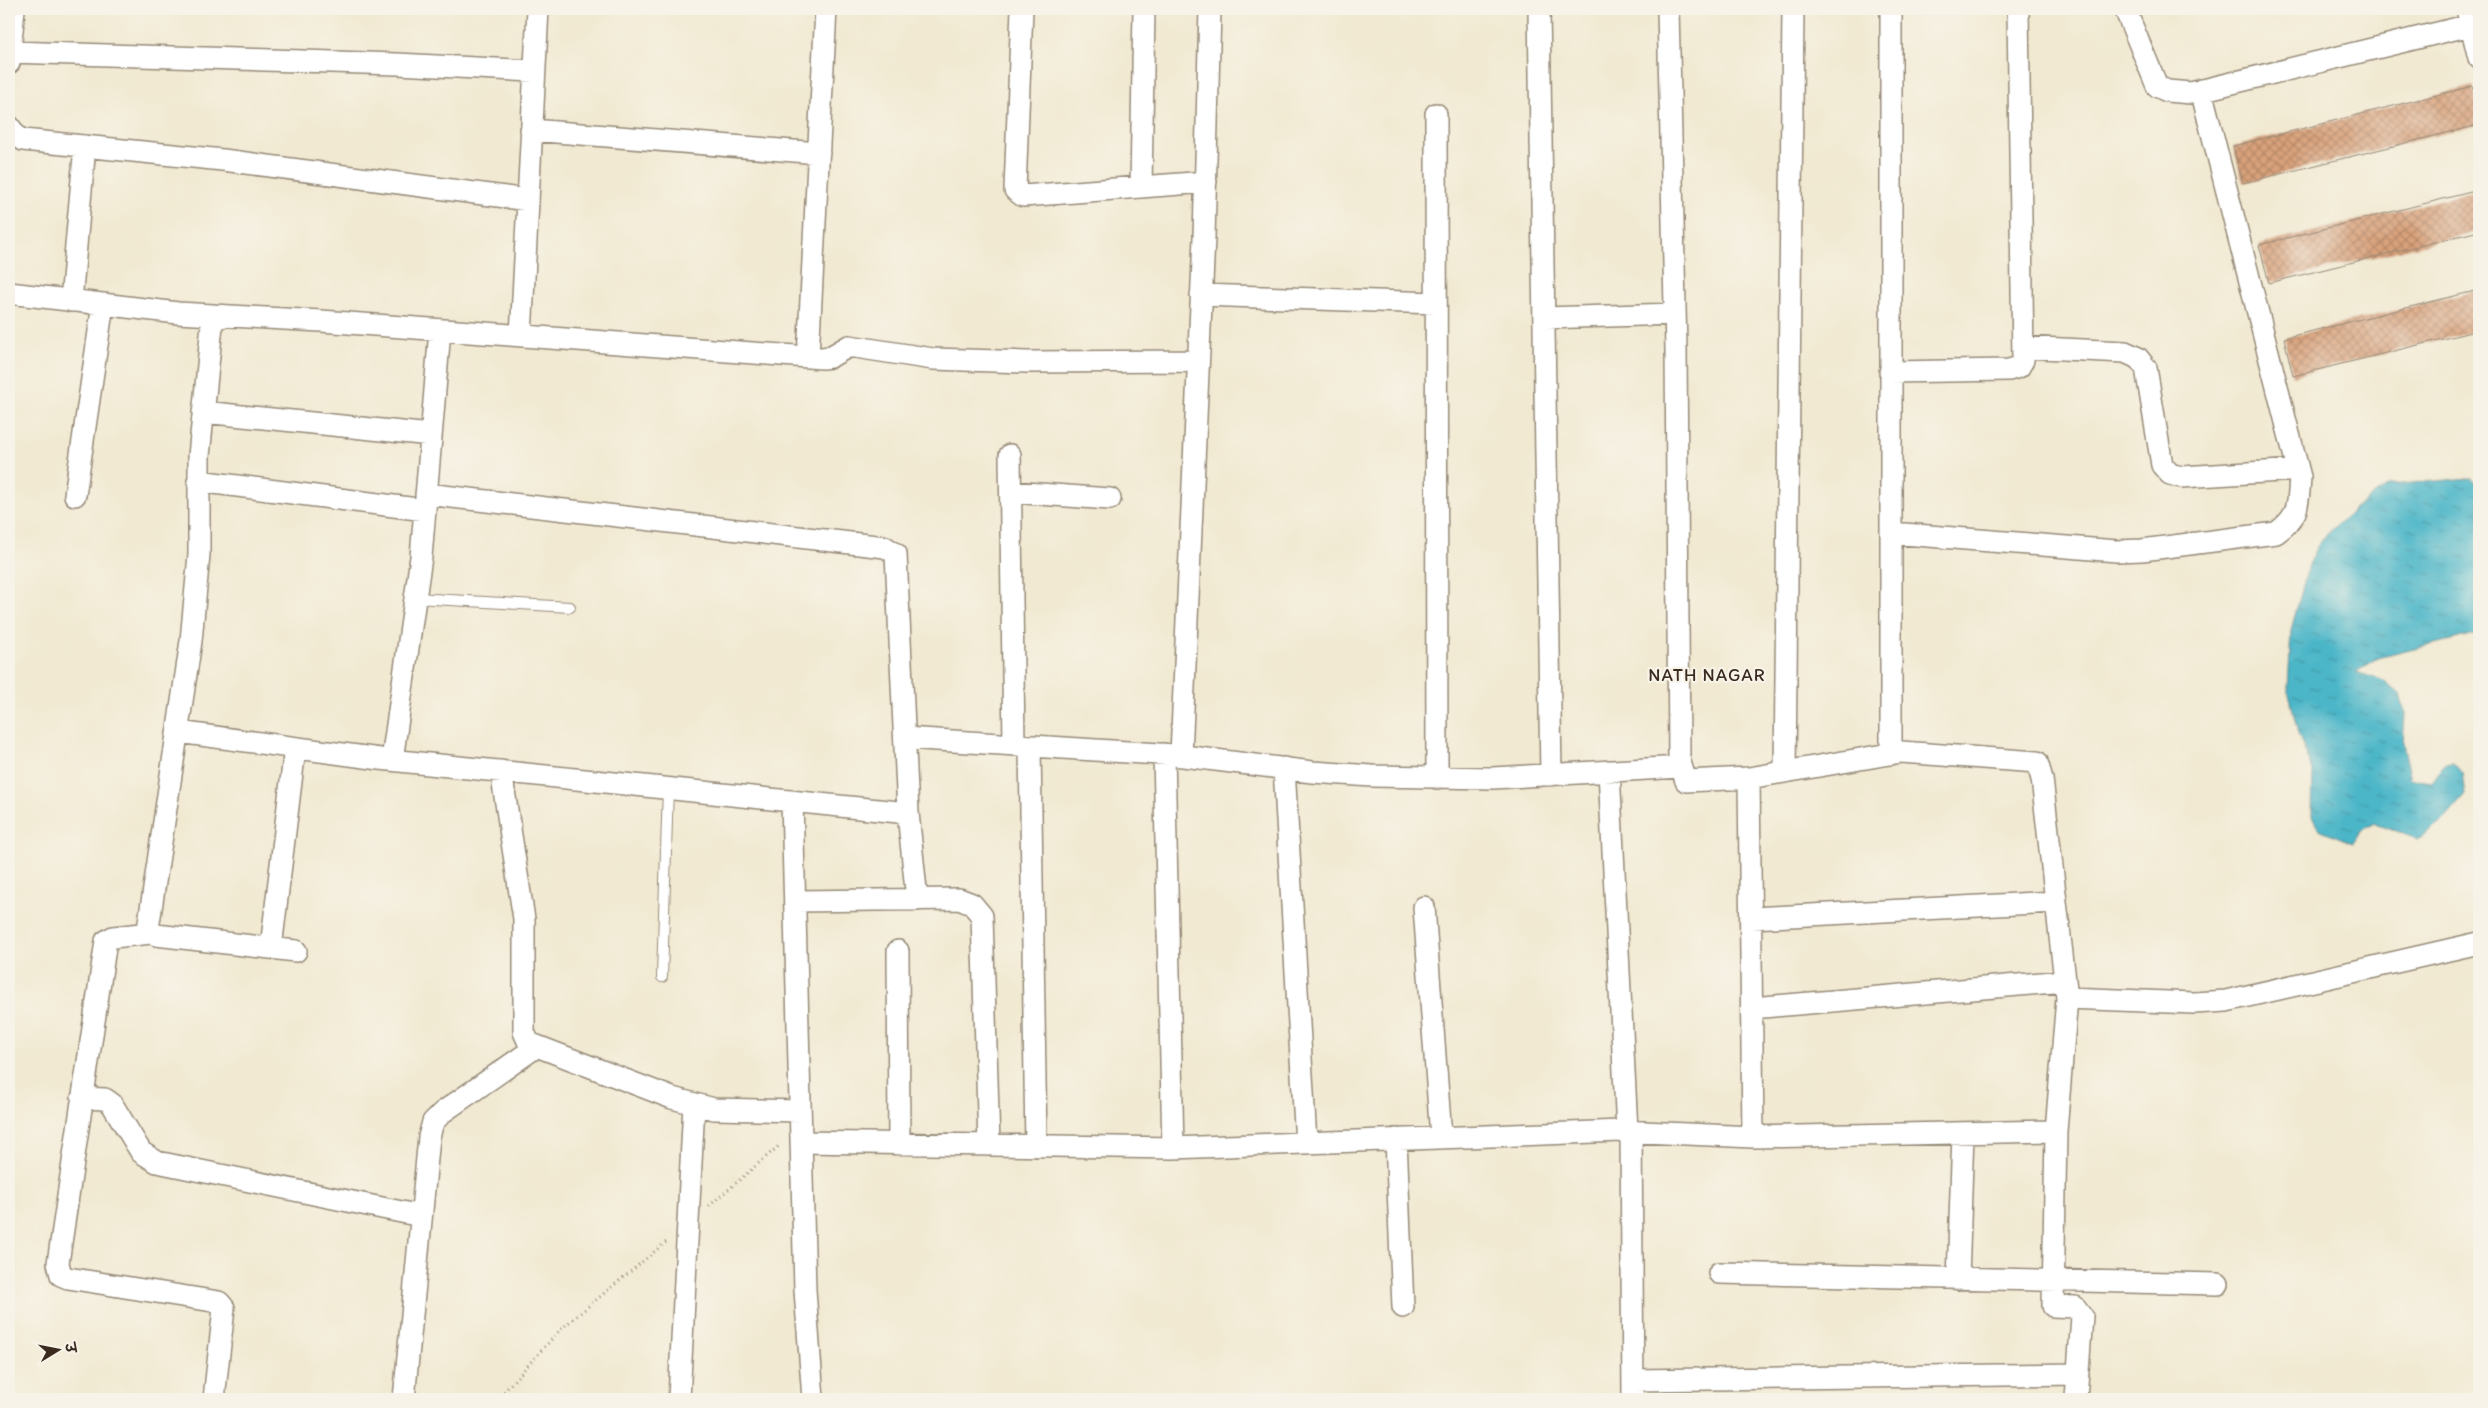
<svg xmlns="http://www.w3.org/2000/svg" width="2488" height="1408" font-family="Itim,'Playpen Sans Deva',sans-serif">
  <style>
    .water { fill: url(#water-ripples); stroke: #437073 }
    .building { fill: url(#building-cross-hatch) }
    .lines { fill: none; stroke-linecap: round; stroke-linejoin: round }
    .service-casing { stroke: #968a78; stroke-width: 12 }
    .minor-casing { stroke: #968a78; stroke-width: 24 }
    .path { stroke: #968a78; stroke-width: 3; stroke-dasharray: 1 4; stroke-linecap: butt }
    .service { stroke: #fff; stroke-width: 10 }
    .minor { stroke: #fff; stroke-width: 21 }
    .labels { text-anchor: middle; dominant-baseline: central; stroke-width: 4.5; stroke-linejoin: round; paint-order: stroke }
    .neighbourhood-label { font-size: 18px; letter-spacing: 1px; fill: #3b2a1e; stroke: #f7f3e8 }
  </style>
  <defs>
    <pattern id="water-ripples" width="26" height="14" patternUnits="userSpaceOnUse" patternTransform="scale(1.25)"><rect width="26" height="14" fill="#4bb6c8"/><path d="M2 4q2-2 4 0t4 0M15 11q2-2 4 0t4 0" fill="none" stroke="#4094a2"/></pattern>
    <pattern id="building-cross-hatch" width="8" height="8" patternUnits="userSpaceOnUse" patternTransform="scale(1.25)"><rect width="8" height="8" fill="#d9a27c"/><path d="M0 0l8 8M0 8l8-8" fill="none" stroke="#b18465"/></pattern>
  </defs>
  <rect width="100%" height="100%" fill="#f7f3e8"/>
  <filter id="ink" filterUnits="userSpaceOnUse"><feTurbulence type="fractalNoise" baseFrequency=".02" numOctaves="2"/><feDisplacementMap in="SourceGraphic" scale="10" xChannelSelector="R" yChannelSelector="G"/><feConvolveMatrix kernelMatrix="1 2 1 2 8 2 1 2 1" color-interpolation-filters="sRGB"/></filter>
  <filter id="wash" filterUnits="userSpaceOnUse"><feTurbulence type="fractalNoise" baseFrequency=".0096" numOctaves="4" result="noise"/><feDisplacementMap in="SourceGraphic" scale="20" xChannelSelector="R" yChannelSelector="G"/><feGaussianBlur stdDeviation="1.12" result="paint"/><feColorMatrix in="noise" values="0 0 0 0 0 0 0 0 0 0 0 0 0 0 0 0 0 1.4 0 .05"/><feComposite in="paint" operator="in"/></filter>
  <g filter="url(#wash)">
    <rect width="100%" height="100%" fill="#f1e9d1"/>
    <path class="water" d="M2471,478L2479,487V633L2378,658L2356,672L2384,681L2400,694L2405,714L2403,744L2411,779L2431,782L2444,764L2452,763L2463,773L2466,795L2447,817L2418,839L2375,823L2360,831L2353,843L2319,829L2312,816L2313,770L2298,734L2288,688L2291,630L2308,567L2321,540L2353,510L2389,485Z"/>
    <g id="blocks">
      <path class="building" d="M2473,86L2479,110V125L2243,183L2233,146Z
        M2479,190V231L2269,283L2259,245Z
        M2479,290V330L2293,376L2284,338Z"/>
    </g>
  </g>
  <g filter="url(#ink)">
    <use href="#blocks" fill-opacity="0" stroke="#968a78" stroke-width="1"/>
    <g class="lines">
      <g class="service-casing">
        <path id="service" d="M415,598L570,607
          M662,977L668,788"/>
      </g>
      <g class="minor-casing">
        <path id="minor" d="M1022,9L1015,190L1023,196L1206,182
          M1539,9L1551,775
          M1668,9L1676,349L1679,759L1686,781L1749,778L1901,752L2037,762L2042,779L2067,998
          M2125,9L2157,86L2167,91L2191,93L2479,23
          M2467,9L2479,58
          M10,52L397,64L534,71
          M9,63L14,9
          M1436,114L1437,778
          M9,126L16,136L23,140L223,160L528,200
          M531,130L819,153
          M1141,187L1144,9
          M9,293L178,313L321,321L822,358L830,357L849,346L933,359L1028,362L1198,361
          M1201,295L1436,303
          M71,301L85,146
          M213,315L199,456V555L191,641L148,929L156,935L296,951
          M1544,318L1675,314
          M521,336L538,9
          M2023,347L2125,352L2138,358L2146,368L2162,465L2170,474L2181,477L2298,470
          M808,357L826,9
          M1890,372L2009,370L2019,367L2023,360L2018,9
          M203,412L431,435
          M1010,455L1014,744
          M198,481L425,510
          M1011,492L1110,499
          M426,494L885,547L896,554L908,813L917,900
          M75,495L103,304
          M1891,533L2117,551L2142,550L2276,533C2300,516 2298,504 2300,477L2201,90
          M178,732L380,759L908,813
          M905,738L1175,755L1312,772L1372,776L1493,778L1681,767
          M1030,746L1036,1146
          M1164,754L1173,1148
          M1891,754V9
          M1181,755L1204,238L1210,9
          M392,760L421,557L440,330
          M1284,768L1306,1143
          M501,771L524,919V1032L529,1043L672,1098L714,1109L800,1111
          M1609,771L1627,1131
          M1785,772L1793,9
          M1749,778L1753,1137
          M792,801L805,1290L813,1399
          M795,901L959,899L972,904L982,916L989,1145
          M1424,907L1441,1137
          M1751,918L2056,902
          M151,933L113,937L106,941L58,1263L61,1275L68,1278L219,1302L224,1308L214,1399
          M271,948L295,748
          M898,951L899,1144
          M1752,1008L2065,981
          M82,1098L105,1099L112,1104L141,1152L157,1162L421,1216
          M1631,1131L1633,1399
          M1396,1139L1403,1307
          M801,1142L1173,1148L1621,1131L1753,1137L2056,1131
          M1719,1273L2218,1284
          M1958,1279L1963,1133
          M1633,1380L2078,1374
          M404,1399L429,1137L433,1122L443,1112L536,1047
          M679,1399L694,1104
          M2076,1399L2082,1316L2075,1307L2053,1306L2056,1131L2067,998L2194,1003L2226,1001L2479,943"/>
      </g>
      <path class="path" d="M709,1206L780,1145
        M497,1399L561,1329L666,1242"/>
      <use href="#service" class="service"/>
      <use href="#minor" class="minor"/>
    </g>
  </g>
  <g class="labels">
    <g class="neighbourhood-label">
      <text x="1707" y="675">NATH NAGAR</text>
    </g>
  </g>
  <rect width="2488" height="1408" fill="none" stroke="#f7f3e8" stroke-width="30"/>
  <g transform="translate(58 1350) rotate(80)" stroke="#f7f3e8" stroke-width="4" paint-order="stroke">
  <path d="M0-4L9 19L0 12L-9 19Z" fill="#3b2a1e"/>
  <text y="-8" font-size="14" font-weight="bold" text-anchor="middle" fill="#3b2a1e">उ</text>
  </g>
</svg>
